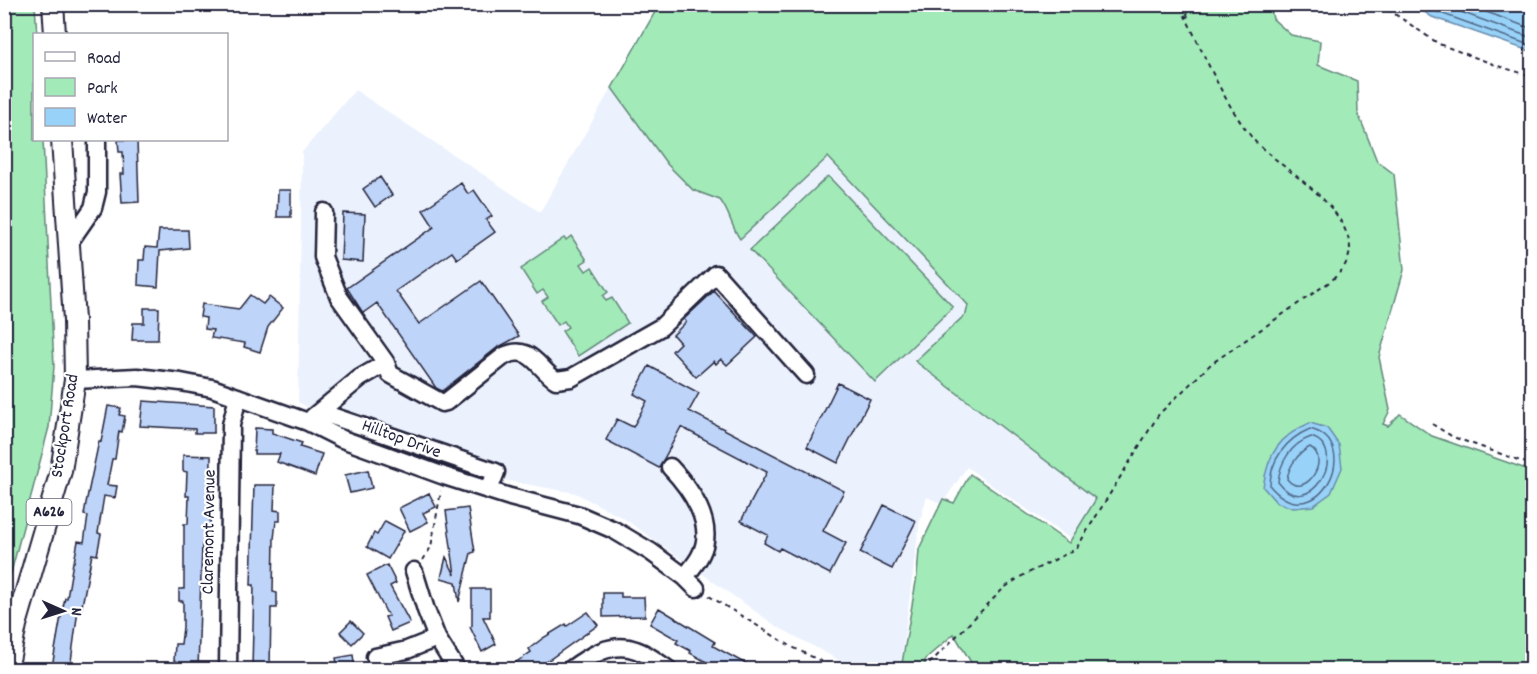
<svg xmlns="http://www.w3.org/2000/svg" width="1537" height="674" font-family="Dekko,sans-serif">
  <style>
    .built { fill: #ecf2fd }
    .green { fill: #a2eab8; stroke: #62867a; stroke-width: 1.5 }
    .water { fill: #98d2f8; stroke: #698cac; stroke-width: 1.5 }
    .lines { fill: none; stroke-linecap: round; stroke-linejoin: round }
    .shore { stroke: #516887; stroke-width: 1.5 }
    .building { fill: #bed4f8; stroke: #22223b; stroke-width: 1.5 }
    .minor-casing { stroke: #22223b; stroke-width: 21 }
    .major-casing { stroke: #22223b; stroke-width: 24 }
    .path { stroke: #22223b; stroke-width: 2; stroke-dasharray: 4.5 4.5; stroke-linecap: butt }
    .minor { stroke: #fff; stroke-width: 16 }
    .major { stroke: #fff; stroke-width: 20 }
    .labels { text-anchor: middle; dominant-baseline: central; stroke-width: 4.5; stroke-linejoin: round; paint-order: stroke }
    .shield { fill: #fff; stroke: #646476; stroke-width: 1.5 }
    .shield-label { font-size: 16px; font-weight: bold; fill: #22223b }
    .street-label { font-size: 18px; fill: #22223b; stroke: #fff }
  </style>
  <rect width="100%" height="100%" fill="#fff"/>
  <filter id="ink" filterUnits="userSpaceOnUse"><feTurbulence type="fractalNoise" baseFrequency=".0167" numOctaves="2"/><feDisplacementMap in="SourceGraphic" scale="12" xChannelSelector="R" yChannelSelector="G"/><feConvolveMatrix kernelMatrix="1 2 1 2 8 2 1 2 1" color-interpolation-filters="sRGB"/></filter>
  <g filter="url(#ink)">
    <path class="built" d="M659,5L1260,162L1075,542L991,485L967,467L942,504L927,497L920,520L900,669H882L846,661L844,663L776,626L623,518L575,493L508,481L415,452L340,426L298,402L302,152L355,90L540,212Z"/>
    <path class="green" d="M5,4L35,5L37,34H34V140H43L54,366L49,427L5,596Z
      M659,5H1270L1273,19L1291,35L1320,41L1318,65L1357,81L1358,113L1377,161L1394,174L1404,270L1379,357L1390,410L1383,424L1388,426L1400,414L1432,436L1532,471V669H975L954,634L925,659V669H901L917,576L919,549L943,499L954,503L970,474L1069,543L1096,499L915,361L966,314L968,305L828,157L740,239C731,227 730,212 720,200L693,190L667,164L612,88Z
      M828,176L953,307L875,382L750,250Z
      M571,236L587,260L581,264L586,271L592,267L608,292L603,296L606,301L612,298L628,323L578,356L562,331L568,327L564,321L558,325L542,301L548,297L543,290L537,294L521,269L527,265L526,264L564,238L566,240Z"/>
    <path class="water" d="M1414,5H1532V52L1432,17Z
      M1310,423L1327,428L1339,445L1342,468L1331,493L1313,506L1293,508L1276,502L1263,487C1268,454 1279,436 1310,423Z"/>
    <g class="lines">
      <path class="shore" d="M1425,4L1435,11L1532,46
        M1439,4L1532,38
        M1465,4L1532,29
        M1310,429C1366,443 1316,540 1270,486C1270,460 1286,439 1310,429Z
        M1311,437C1351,449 1309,524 1278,482C1280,462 1291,444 1311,437Z
        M1310,447C1332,459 1304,501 1287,479C1289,466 1298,453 1310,447Z"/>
    </g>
    <path class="building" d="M118,140H137L139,202L122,203L120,174H124L123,152H119Z
      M380,177L392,195L375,207L363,189Z
      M461,183L468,194L474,190L492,216L486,220L495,232L457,259L452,252L396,291L419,324L481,281L519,336L497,348L442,391L436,388L377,303L363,313L347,288L434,227L423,210Z
      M278,190H291V217H277Z
      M343,213L365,214L363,262L341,260Z
      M159,230H188L189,248L160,251L158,287L138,285L139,260H144L145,247L157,248Z
      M714,291L757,337L727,365L721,359L716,364L714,361L696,377L672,351L680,343L673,335L686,322L684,319Z
      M250,295L263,304L269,297L283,308L268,327L260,352L244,347L245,343L211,338L213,330L205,329L206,318L200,317L202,304L239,309Z
      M144,308H159L158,340H132L133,323H144Z
      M649,366L699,393L689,411L844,491L823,531L846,543L830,574L780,548L778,551L764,543L768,535L741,521L767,472L681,427L659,468L606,440L617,419L633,427L647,401L634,394Z
      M838,383L870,399L838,463L807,447Z
      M143,401L214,406V433H195V429L140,426Z
      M108,406L121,408L119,415L125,416L122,432L119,431L115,459H112L107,485L117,486L115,498L104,496L98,533L101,534L97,555L92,554L81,611L78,610L70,669L52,667L61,616L65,598H67L73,562H74L78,541L84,542L88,516L84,515L86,503L99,441L101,442Z
      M255,428L272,429V433L302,443L300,447L322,454L315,476L277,462L280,454H254Z
      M183,455L211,456L210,545H202L198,669H178V662L174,661L175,644H181L183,627V601H179V589H184V524H188L189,496H186L187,472L183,471Z
      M368,470L372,488L350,493L345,475Z
      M254,485H275L274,510L280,511V521H276L274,539L273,592L277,593V608H271L270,669H252L254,585H251Z
      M429,493L436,507L423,513L428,522L410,531L399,508Z
      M884,505L916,521L892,569L860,553Z
      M468,508L475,552L471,553L459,602L456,582L441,578L446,557L455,575L446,511Z
      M385,521L404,531L388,559L367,547L374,533L377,535Z
      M387,565L396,583L390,586L410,623L391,631L385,617L388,616L367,575Z
      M472,589H490V617H483L496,644L482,652L470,627L472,626Z
      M603,593H621V597H644L645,616L603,617Z
      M659,608L715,642L713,646L755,669H719L690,653L691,651L676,643L678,640L650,624Z
      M588,612L598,625L536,669H506L531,652L529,649L543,638L566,624L567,626Z
      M351,621L363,633L352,644L340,632Z
      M353,655L355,669H338L336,658Z"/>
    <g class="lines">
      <g class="minor-casing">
        <path id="minor" d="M324,212L323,257L339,297L386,363L390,374L442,403L446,402L504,356C531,343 538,369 556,380L571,378L661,327L716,274L806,375
          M68,244L93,208L97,192V140
          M75,380L137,377L181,382L212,388L308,422L342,439L444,476L510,497L579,515L614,530L651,552L685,577L696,588
          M320,412L496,472L489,490
          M313,417L360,378L386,363
          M670,467C690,488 716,524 701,554C697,563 690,570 685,577
          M414,571L426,610L437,638L457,670
          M375,657L407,650L437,638
          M228,670L231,425L238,397
          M570,670C589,656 612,641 636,650C648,654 659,663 669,670"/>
      </g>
      <g class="major-casing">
        <path id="major" d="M53,4L55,34
          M7,670L16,625L61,471L75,380L74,320L62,140"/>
      </g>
      <path class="path" d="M1186,4L1188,20
        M1380,4L1439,44L1501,67L1532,76
        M1432,424L1453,437L1532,465
        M423,560L431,547L441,491
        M709,596L792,647L839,670
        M923,670L1004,588L1020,577L1076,549L1159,414L1211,364L1328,283C1342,273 1355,256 1348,237C1336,202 1301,181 1274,158C1268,152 1259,147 1254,140C1221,100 1203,50 1179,4"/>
      <use href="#minor" class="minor"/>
      <use href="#major" class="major"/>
    </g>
  </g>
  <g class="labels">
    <rect class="shield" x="26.5" y="499" width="45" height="26" rx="4.5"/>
    <g class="shield-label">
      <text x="49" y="512">A626</text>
    </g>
    <g class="street-label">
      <text transform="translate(66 426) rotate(-81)">Stockport Road</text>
      <text transform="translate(401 440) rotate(20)">Hilltop Drive</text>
      <text transform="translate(210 532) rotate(-89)">Claremont Avenue</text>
    </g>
  </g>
  <rect width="1537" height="674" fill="none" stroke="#fff" stroke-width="24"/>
  <rect x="12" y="12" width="1513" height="650" fill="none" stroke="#22223b" stroke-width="2" filter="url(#ink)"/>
  <rect x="33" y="33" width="195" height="108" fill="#ffffff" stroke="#a7a7b1" stroke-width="1.5"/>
  <rect x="45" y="52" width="30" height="9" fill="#ffffff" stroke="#a7a7b1" stroke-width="1.5"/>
  <text x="87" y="63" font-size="18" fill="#22223b">Road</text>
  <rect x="45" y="78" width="30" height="18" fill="#a2eab8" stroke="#a7a7b1" stroke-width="1.5"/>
  <text x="87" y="93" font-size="18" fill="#22223b">Park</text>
  <rect x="45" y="108" width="30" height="18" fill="#98d2f8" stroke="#a7a7b1" stroke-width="1.5"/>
  <text x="87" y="123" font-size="18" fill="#22223b">Water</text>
  <g transform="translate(63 611) rotate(93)" stroke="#ffffff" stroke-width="4.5" paint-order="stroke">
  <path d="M0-4.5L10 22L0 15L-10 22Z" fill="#22223b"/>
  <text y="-9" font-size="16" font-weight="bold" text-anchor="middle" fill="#22223b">N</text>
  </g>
</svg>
